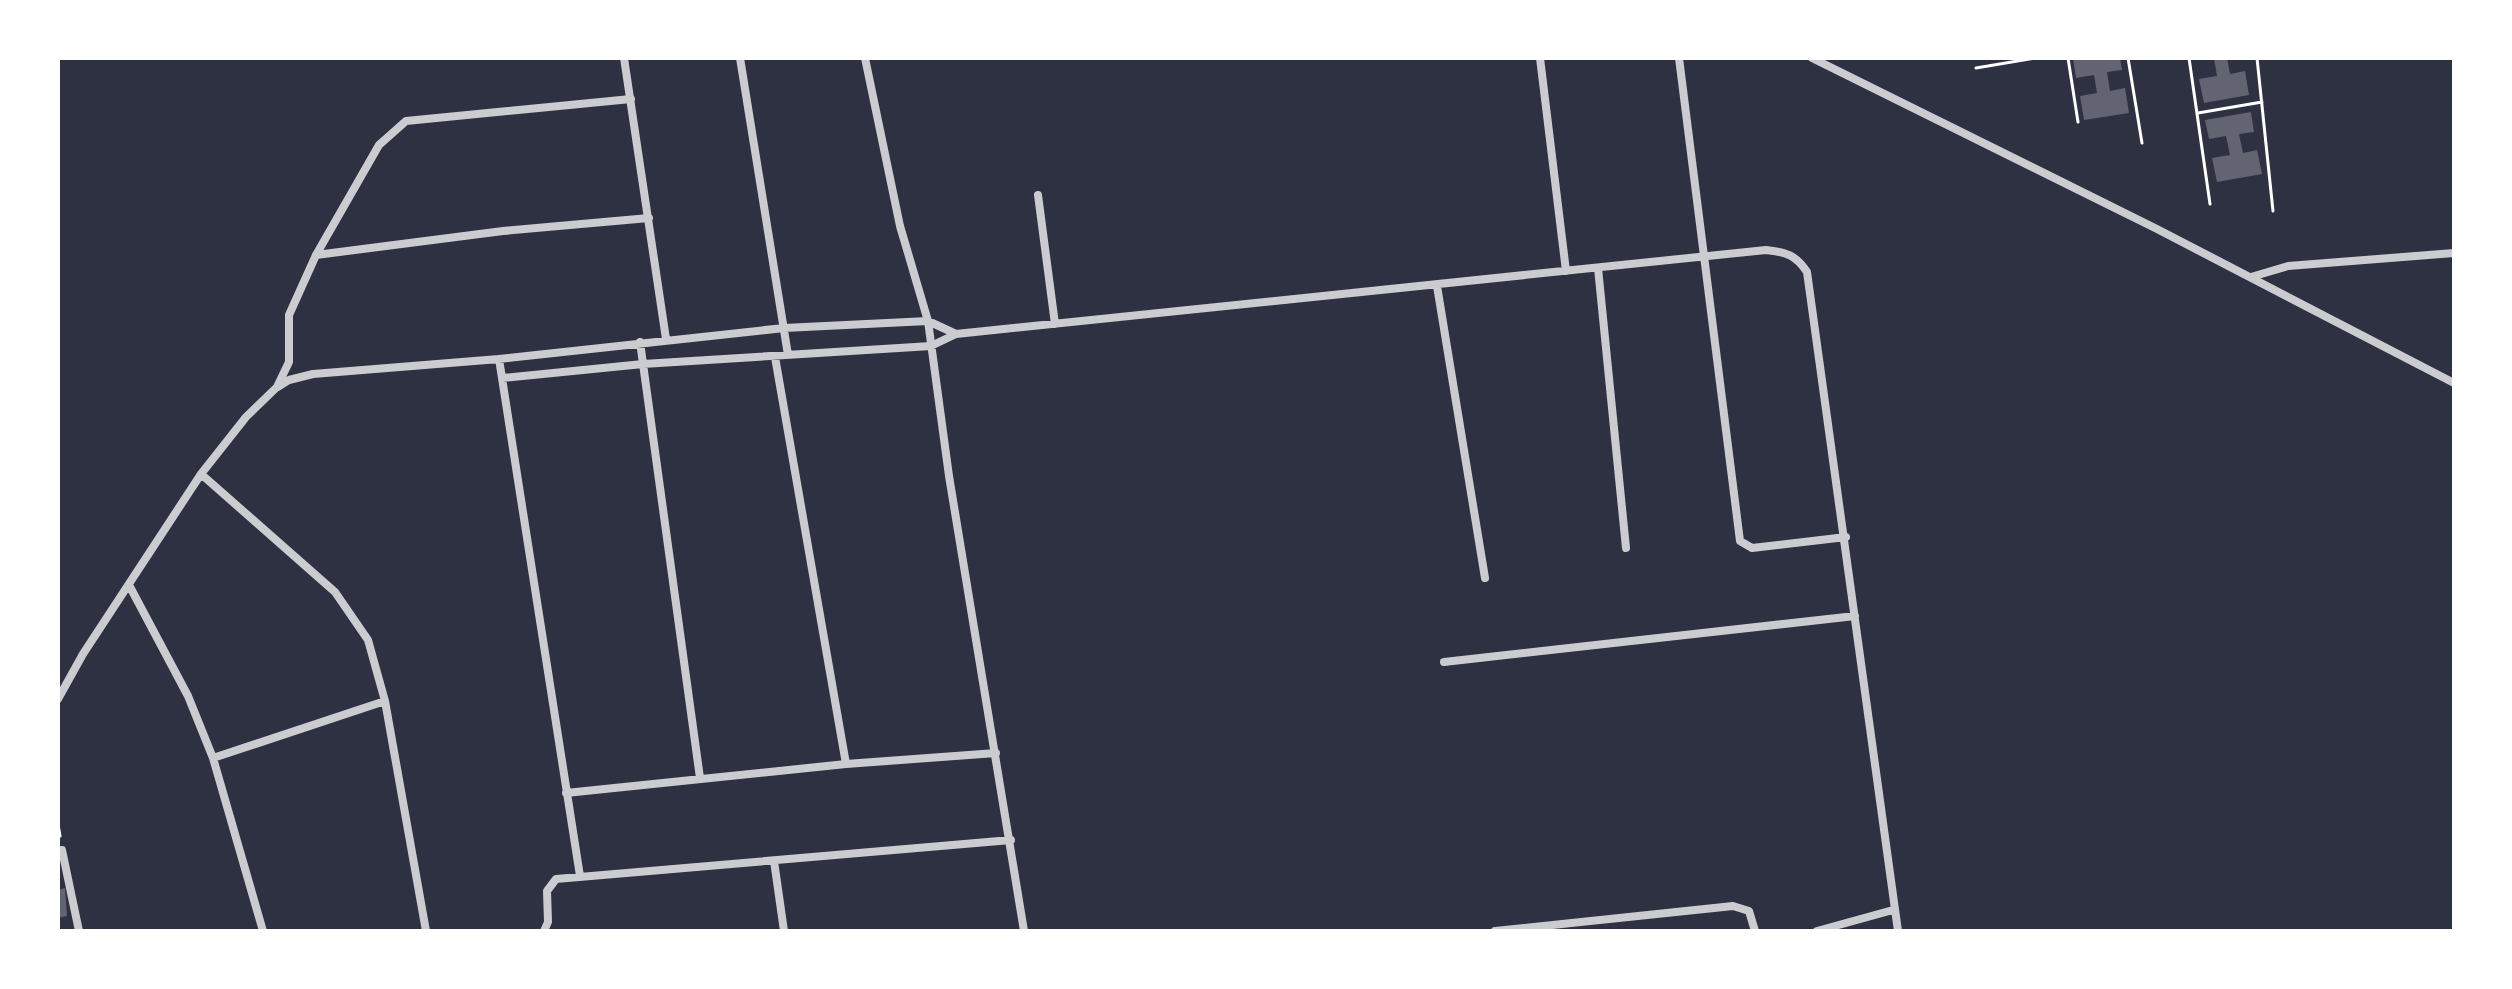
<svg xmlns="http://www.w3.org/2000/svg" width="2512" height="989" font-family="Karla,sans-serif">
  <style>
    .building { fill: #626471 }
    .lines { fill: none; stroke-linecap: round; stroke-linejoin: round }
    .path { stroke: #fff; stroke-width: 3 }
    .minor { stroke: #caccd0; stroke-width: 8 }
  </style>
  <rect width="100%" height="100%" fill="#2d3142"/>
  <path class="building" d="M2073,58H2120L2122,70L2107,72L2110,91L2125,88L2129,113L2084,120L2080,96L2097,93L2094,75L2076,78Z
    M2214,58H2227L2230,74L2245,71L2249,95L2204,103L2199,79L2217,76Z
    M2251,112L2254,132L2239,134L2243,153L2257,150L2262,174L2217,182L2212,158L2230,155L2226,136L2209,139L2205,120Z
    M65,888L67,916L58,918V890Z"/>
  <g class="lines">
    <path class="path" d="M2068,58L2078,122
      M2128,58L2142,143
      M2189,58L2210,204
      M2257,58L2273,211
      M1976,68L2035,58
      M2198,113L2262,102
      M58,824L60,836"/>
    <path class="minor" d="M624,58L666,339
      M740,58L788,355
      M865,58L900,226L928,321L949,476L1024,931
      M1540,58L1566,271
      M1679,58L1740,541L1752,548L1846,537
      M1812,58L2157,229L2454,383
      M1038,195L1055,324
      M316,255L503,231L649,218
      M1598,268L1626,548
      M2251,277L2288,266L2454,253
      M1437,286L1485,578
      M640,342L700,778
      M775,357L846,764
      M499,359L580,876
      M502,378L643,364L931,346L956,334L1766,250C1786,252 1796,255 1807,272L1898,931
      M278,387L289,380L313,374L499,359L784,328L928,321L956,334
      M201,474L335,592L368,640L385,701L426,931
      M129,585L188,696L213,758L263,931
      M1444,662L1855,616
      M58,699L83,654L201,474L246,417L277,387L289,362V315L316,255L379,145L406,121L631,99
      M213,758L385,701
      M566,793L846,764L996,753
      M62,850L79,931
      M774,861L784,931
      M544,931L548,922L547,891L556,879L1011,840
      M1495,931L1733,906L1749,911L1755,931
      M1817,931L1893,910"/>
  </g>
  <rect width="2512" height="989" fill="none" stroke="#ffffff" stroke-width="120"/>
</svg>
